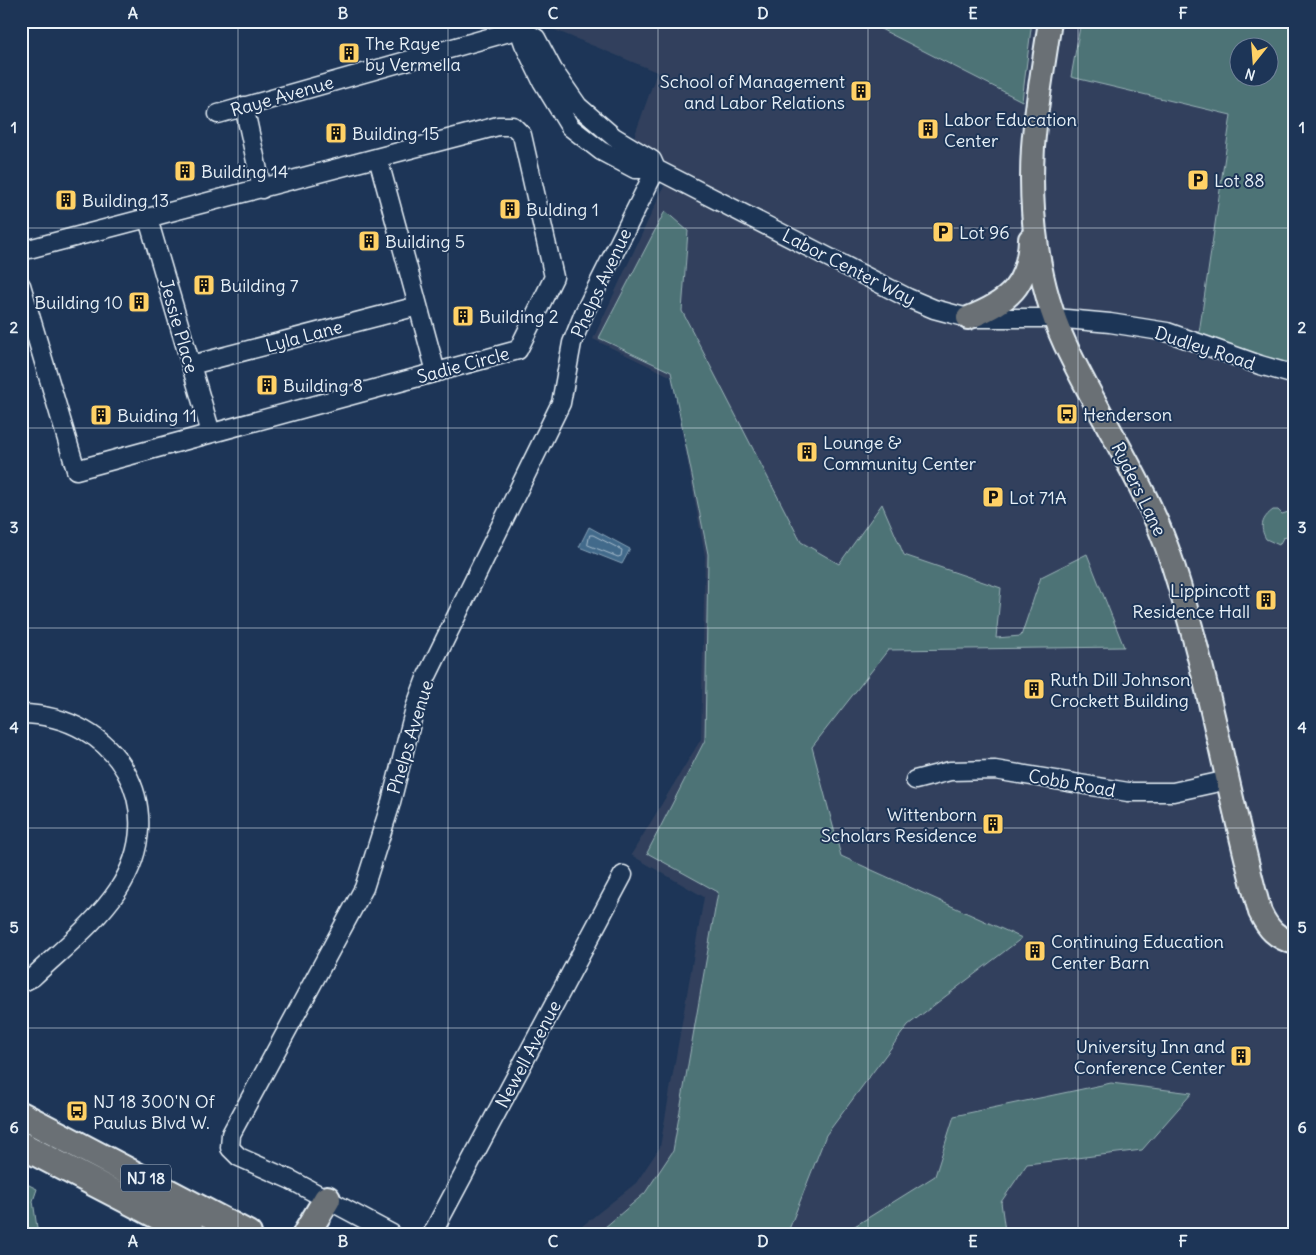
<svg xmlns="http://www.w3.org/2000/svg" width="1316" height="1255" font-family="Delius,sans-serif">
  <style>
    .built { fill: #31415d; fill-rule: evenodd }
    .green { fill: #4d7376; stroke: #9ab2b7; fill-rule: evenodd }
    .water { fill: #436b8b; stroke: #85a1b7 }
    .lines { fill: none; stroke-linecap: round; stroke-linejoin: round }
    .shore { stroke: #a6bbcc; stroke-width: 1 }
    .minor-casing { stroke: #e8f1f8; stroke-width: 21 }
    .major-casing { stroke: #e8f1f8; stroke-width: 26 }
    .highway-casing { stroke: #e8f1f8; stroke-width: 30 }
    .minor { stroke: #1d3557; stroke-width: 18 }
    .major { stroke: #6a7074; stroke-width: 22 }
    .highway { stroke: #6a7074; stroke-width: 26 }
    .grid { fill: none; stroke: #e8f1f8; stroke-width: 1; stroke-opacity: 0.55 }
    .labels { text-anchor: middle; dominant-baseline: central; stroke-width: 4; stroke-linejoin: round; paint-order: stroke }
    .shield { fill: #1d3557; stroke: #abb9c8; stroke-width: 1 }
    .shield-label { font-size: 16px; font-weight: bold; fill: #e8f1f8 }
    .poi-label { font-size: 18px; fill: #e8f1f8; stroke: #1d3557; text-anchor: start }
    .street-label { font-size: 18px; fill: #e8f1f8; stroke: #1d3557 }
    .neatline { fill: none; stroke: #e8f1f8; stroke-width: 2 }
    .grid-label { font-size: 16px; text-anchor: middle; font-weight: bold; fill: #e8f1f8 }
  </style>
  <rect width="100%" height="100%" fill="#1d3557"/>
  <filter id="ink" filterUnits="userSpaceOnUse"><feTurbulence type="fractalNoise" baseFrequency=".02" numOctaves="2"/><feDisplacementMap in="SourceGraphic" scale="10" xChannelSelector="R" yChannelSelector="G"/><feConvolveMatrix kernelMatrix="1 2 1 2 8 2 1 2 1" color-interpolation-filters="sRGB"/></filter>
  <g filter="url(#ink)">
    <path class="built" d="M533,21H1295V1234H572L636,1183L660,1147L704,897L631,855L701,739L705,556L672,377L593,339L673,167L631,146L657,72ZM1238,48H1268V78H1238Z"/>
    <path class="green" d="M865,21H1032L1022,101Z
      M1081,21H1295V373L1199,333L1231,115L1071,77ZM1238,48H1268V78H1238Z
      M665,211L688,231L682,311L801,542L839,564L882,504L904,555L1001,588L996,638L1021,636L1041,577L1087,554L1124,647L888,650L812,747L841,856L1022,938L908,1025L826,1135L788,1232L850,1229L935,1176L954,1116L1111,1083L1192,1093L1142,1150L1027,1164L1001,1202L1005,1231L1009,1234H597L645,1193L673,1151L718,892L647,853L705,740L708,554L671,372L599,338Z
      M1273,510H1278L1282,514L1295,510V535L1283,538L1279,545L1266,539C1259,527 1262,518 1273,510Z
      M21,1181L37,1189L33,1201L38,1234H21Z"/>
    <path class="water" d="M589,527L630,549L622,564L579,547Z"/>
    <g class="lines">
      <path class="shore" d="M590,535H593L622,550L621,556L618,557L588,545Z"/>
      <g class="minor-casing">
        <path id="minor" d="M516,21L524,44L542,81L570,127L601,151L635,169H656L908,298L934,309L968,318H1055L1110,323L1167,332L1260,365L1295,375
          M520,29L536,38L553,70L578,106L614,137L652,160L656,169
          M244,106L262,189
          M218,114L520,29
          M378,158L436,372
          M148,219L211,433
          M21,251L498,126H513L522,135L554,277L518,350L76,470L21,285
          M191,365L418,306
          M21,714C117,715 172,808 118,890C96,923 61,950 33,977L21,983
          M915,780L950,771L995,770L1128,792H1173L1228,780
          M392,1234L291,1180L239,1157L230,1148L231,1134L364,888L390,806L415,708L426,678L561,403L572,343L584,313L656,169
          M432,1234L623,875"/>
      </g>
      <g class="major-casing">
        <path id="major" d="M1050,21C1044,63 1036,105 1033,147C1029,212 1037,284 1065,344C1099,417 1147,485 1172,562C1209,677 1228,796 1260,912C1268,929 1276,938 1295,943
          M968,318C1009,302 1028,286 1030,239"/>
      </g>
      <g class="highway-casing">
        <path id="highway" d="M21,1115L248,1234
          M21,1145L193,1234
          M306,1234L327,1199"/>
      </g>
      <use href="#minor" class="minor"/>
      <use href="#major" class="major"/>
      <use href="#highway" class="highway"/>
    </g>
  </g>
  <path class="grid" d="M238,21V1234M448,21V1234M658,21V1234M868,21V1234M1078,21V1234M21,228H1295M21,428H1295M21,628H1295M21,828H1295M21,1028H1295"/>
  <defs>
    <g id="building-square" transform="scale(1.125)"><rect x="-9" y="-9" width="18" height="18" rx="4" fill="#ffd166" stroke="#1d3557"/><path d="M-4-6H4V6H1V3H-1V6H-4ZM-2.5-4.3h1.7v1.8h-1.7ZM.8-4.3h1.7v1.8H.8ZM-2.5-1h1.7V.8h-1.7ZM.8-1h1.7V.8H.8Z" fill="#111"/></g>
    <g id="parking-square" transform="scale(1.125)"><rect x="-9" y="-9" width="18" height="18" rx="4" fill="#ffd166" stroke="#1d3557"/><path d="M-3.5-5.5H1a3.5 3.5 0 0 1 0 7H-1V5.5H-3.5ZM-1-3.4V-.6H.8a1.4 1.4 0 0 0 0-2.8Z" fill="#111"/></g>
    <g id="bus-square" transform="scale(1.125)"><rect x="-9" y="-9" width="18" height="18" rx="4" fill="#ffd166" stroke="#1d3557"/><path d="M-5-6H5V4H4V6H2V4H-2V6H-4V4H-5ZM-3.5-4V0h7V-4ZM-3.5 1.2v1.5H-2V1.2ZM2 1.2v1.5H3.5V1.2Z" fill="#111"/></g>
  </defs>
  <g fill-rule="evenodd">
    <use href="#building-square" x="349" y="53"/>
    <use href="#building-square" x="861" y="91"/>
    <use href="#building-square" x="928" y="129"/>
    <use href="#building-square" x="336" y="133"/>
    <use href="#building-square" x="185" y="171"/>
    <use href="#parking-square" x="1198" y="180"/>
    <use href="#building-square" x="66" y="200"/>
    <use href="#building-square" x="510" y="209"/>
    <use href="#parking-square" x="943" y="232"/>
    <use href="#building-square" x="369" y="241"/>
    <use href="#building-square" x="204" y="285"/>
    <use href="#building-square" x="139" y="302"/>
    <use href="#building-square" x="463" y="316"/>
    <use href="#building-square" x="267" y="385"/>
    <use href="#bus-square" x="1067" y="414"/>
    <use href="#building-square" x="101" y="415"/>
    <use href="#building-square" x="807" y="452"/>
    <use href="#parking-square" x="993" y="497"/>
    <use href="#building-square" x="1266" y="600"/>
    <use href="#building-square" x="1034" y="689"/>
    <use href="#building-square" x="993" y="824"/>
    <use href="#building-square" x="1035" y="951"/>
    <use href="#building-square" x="1241" y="1056"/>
    <use href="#bus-square" x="77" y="1111"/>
  </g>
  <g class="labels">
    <rect class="shield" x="121" y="1164.5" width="50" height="27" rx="4"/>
    <g class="shield-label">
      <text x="146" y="1178">NJ 18</text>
    </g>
    <g class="poi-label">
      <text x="365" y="43">The Raye<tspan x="365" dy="21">by Vermella</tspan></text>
      <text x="845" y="81" text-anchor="end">School of Management<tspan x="845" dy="21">and Labor Relations</tspan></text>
      <text x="944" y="119">Labor Education<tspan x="944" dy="21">Center</tspan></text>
      <text x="352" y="133">Building 15</text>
      <text x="201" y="171">Building 14</text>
      <text x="1214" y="180">Lot 88</text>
      <text x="82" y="200">Building 13</text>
      <text x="526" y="209">Bulding 1</text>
      <text x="959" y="232">Lot 96</text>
      <text x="385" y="241">Building 5</text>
      <text x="220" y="285">Building 7</text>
      <text x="123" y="302" text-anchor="end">Building 10</text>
      <text x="479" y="316">Building 2</text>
      <text x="283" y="385">Building 8</text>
      <text x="1083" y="414">Henderson</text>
      <text x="117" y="415">Buiding 11</text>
      <text x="823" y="442">Lounge &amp;<tspan x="823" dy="21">Community Center</tspan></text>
      <text x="1009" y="497">Lot 71A</text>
      <text x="1250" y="590" text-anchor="end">Lippincott<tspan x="1250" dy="21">Residence Hall</tspan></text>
      <text x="1050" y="679">Ruth Dill Johnson<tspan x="1050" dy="21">Crockett Building</tspan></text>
      <text x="977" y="814" text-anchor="end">Wittenborn<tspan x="977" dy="21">Scholars Residence</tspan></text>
      <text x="1051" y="941">Continuing Education<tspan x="1051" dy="21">Center Barn</tspan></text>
      <text x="1225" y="1046" text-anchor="end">University Inn and<tspan x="1225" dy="21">Conference Center</tspan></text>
      <text x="93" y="1101">NJ 18 300'N Of<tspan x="93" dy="21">Paulus Blvd W.</tspan></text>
    </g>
    <g class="street-label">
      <text transform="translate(282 96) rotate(-16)">Raye Avenue</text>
      <text transform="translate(849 267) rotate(27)">Labor Center Way</text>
      <text transform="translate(601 283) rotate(-65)">Phelps Avenue</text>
      <text transform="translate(179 326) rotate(74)">Jessie Place</text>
      <text transform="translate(304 336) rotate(-15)">Lyla Lane</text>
      <text transform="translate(1205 348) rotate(18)">Dudley Road</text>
      <text transform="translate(463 365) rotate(-15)">Sadie Circle</text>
      <text transform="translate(1139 489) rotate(64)">Ryders Lane</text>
      <text transform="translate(410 737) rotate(-73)">Phelps Avenue</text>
      <text transform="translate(1072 783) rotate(10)">Cobb Road</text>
      <text transform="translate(528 1054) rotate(-62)">Newell Avenue</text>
    </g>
  </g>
  <rect width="1316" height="1255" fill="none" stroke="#1d3557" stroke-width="55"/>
  <g transform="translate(1254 62) rotate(197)"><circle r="24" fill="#1d3557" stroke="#6e8097"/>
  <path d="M0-4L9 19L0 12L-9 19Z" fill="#ffd166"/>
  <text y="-8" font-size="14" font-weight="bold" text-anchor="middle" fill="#e8f1f8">N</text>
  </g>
  <rect x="28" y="28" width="1260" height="1200" class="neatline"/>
  <g class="grid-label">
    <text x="133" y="19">A</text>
    <text x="343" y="19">B</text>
    <text x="553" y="19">C</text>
    <text x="763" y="19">D</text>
    <text x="973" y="19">E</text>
    <text x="1183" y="19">F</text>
    <text x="14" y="133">1</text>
    <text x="1302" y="133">1</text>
    <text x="14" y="333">2</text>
    <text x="1302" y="333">2</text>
    <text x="14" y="533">3</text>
    <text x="1302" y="533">3</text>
    <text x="14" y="733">4</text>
    <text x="1302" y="733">4</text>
    <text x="14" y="933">5</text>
    <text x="1302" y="933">5</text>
    <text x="14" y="1133">6</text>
    <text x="1302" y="1133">6</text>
    <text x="133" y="1247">A</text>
    <text x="343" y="1247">B</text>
    <text x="553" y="1247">C</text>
    <text x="763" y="1247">D</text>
    <text x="973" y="1247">E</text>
    <text x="1183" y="1247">F</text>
  </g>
</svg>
